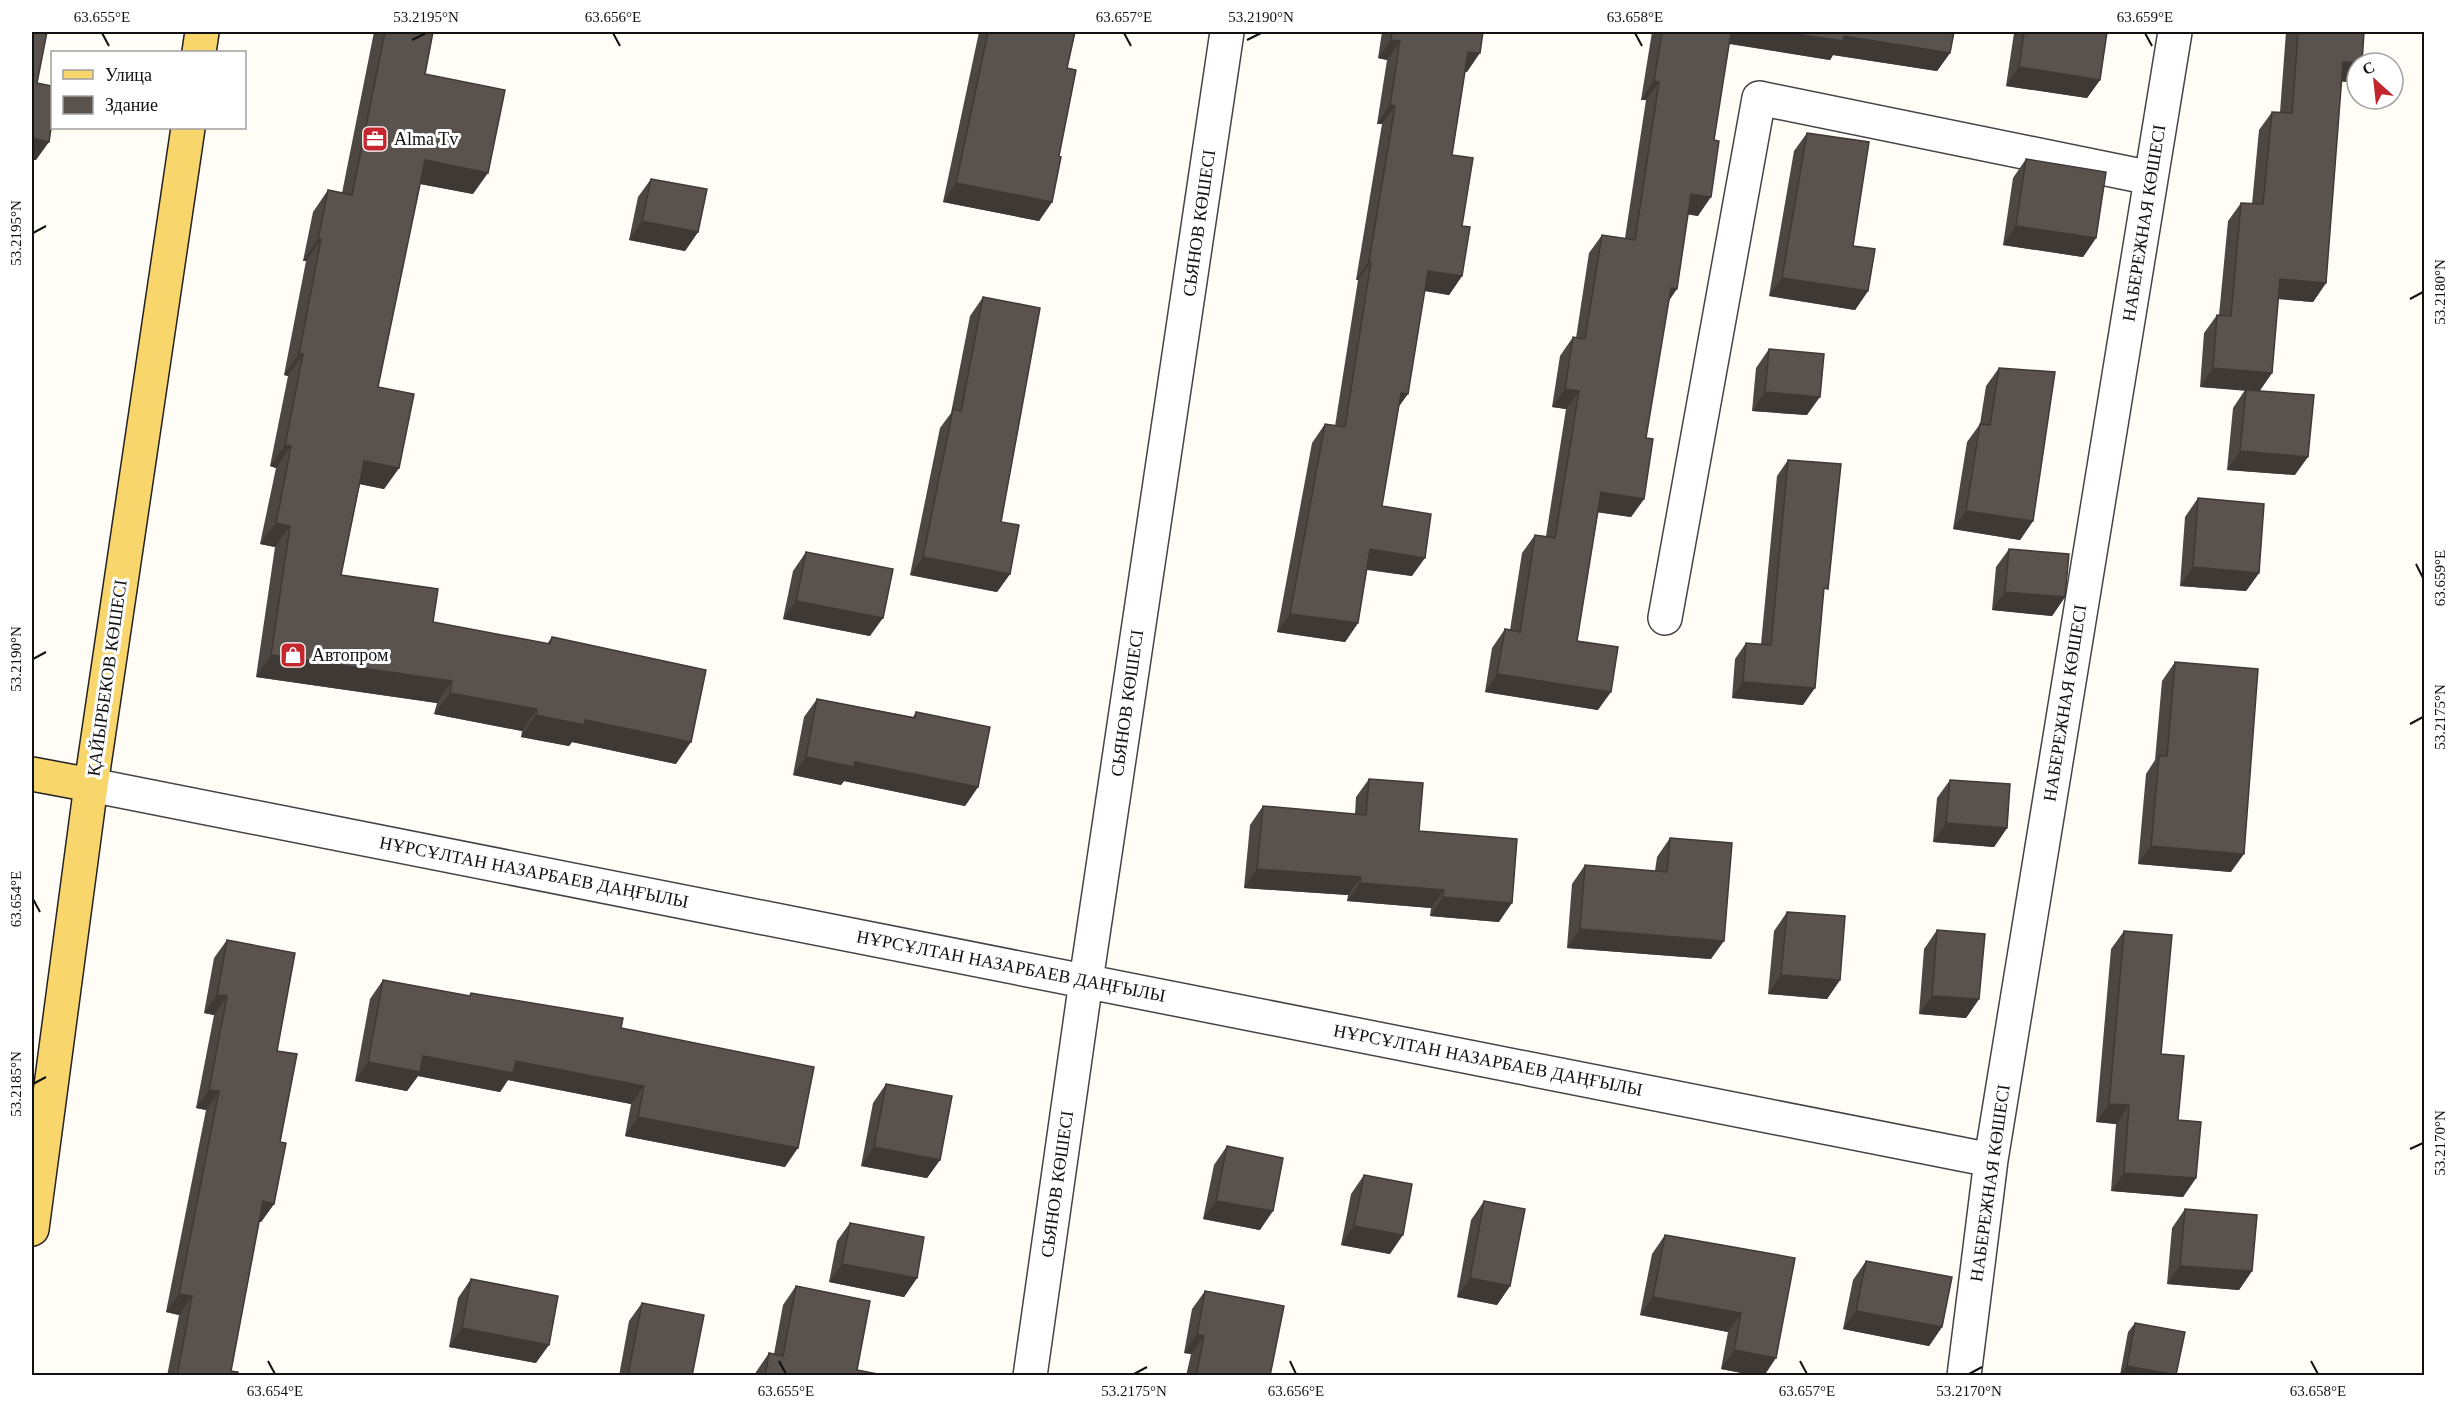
<svg xmlns="http://www.w3.org/2000/svg" width="2456" height="1407" font-family="Georgia,serif">
  <style>
    .lines { fill: none; stroke-linecap: round; stroke-linejoin: round }
    .minor-casing { stroke: #444; stroke-width: 36 }
    .major-casing { stroke: #222; stroke-width: 36 }
    .minor { stroke: #fff; stroke-width: 33 }
    .major { stroke: #f9d66b; stroke-width: 33 }
    .wall { fill: #4d4742 }
    .shaded-wall { fill: #3f3936 }
    .building { fill: #5a524d; stroke: #3f3936; stroke-width: 1.5 }
    .ticks { fill: none; stroke: #111; stroke-width: 2 }
    .labels { text-anchor: middle; dominant-baseline: central; stroke-width: 6; stroke-linejoin: round; paint-order: stroke }
    .poi-label { font-size: 18px; fill: #111; stroke: #fff; text-anchor: start }
    .street-label { font-size: 18px; fill: #111; stroke: #fff }
    .neatline { fill: none; stroke: #111; stroke-width: 2 }
    .ticks-label { font-size: 15px; text-anchor: middle; fill: #111 }
  </style>
  <rect width="100%" height="100%" fill="#fffdf5"/>
  <g class="lines">
    <g class="minor-casing">
      <path id="minor" d="M1665,618L1759,98L2151,178
        M91,785L1991,1160
        M1030,1376L1086,981L1227,32
        M1964,1376L1991,1160L2175,32"/>
    </g>
    <g class="major-casing">
      <path id="major" d="M199,52L202,32
        M32,774L91,785
        M32,1229L91,785L188,128"/>
    </g>
    <use href="#minor" class="minor"/>
    <use href="#major" class="major"/>
  </g>
  <path class="wall" d="M374,32H433L425,74L473,194L420,184L378,387L399,468L384,489L360,484L341,575L433,622L547,644L552,637L676,764L572,742L569,746L521,737L522,731L434,714L437,703L256,677L275,547L260,544L276,468L270,466L288,376L284,375L306,261H303L313,212L328,190L342,193Z
    M979,32H1075L1067,68L1059,156L1052,202L1039,221L943,202Z
    M1382,32H1483L1467,72H1465L1452,155L1462,226V276L1449,295L1424,291L1398,408L1382,506L1412,576L1367,570L1358,623L1345,642L1277,632L1312,443L1325,424L1335,426L1358,280H1356L1382,124H1377L1387,60L1378,58Z
    M1652,32H1954L1950,53L1937,71L1833,55L1830,60L1729,44L1698,216L1688,214L1668,301L1646,438L1644,499L1631,517L1598,512L1577,641L1598,710L1485,692L1492,648L1505,629L1510,630L1522,553L1535,535L1546,536L1566,409L1552,407L1560,356L1573,337L1576,338L1589,253L1602,235L1625,238L1646,100H1641Z
    M2015,32H2107L2100,80L2087,98L2006,86L2014,33Z
    M2286,32H2364L2349,82L2341,81L2326,283L2313,302L2278,299L2272,373L2259,391L2295,475L2227,470L2233,408L2245,390L2200,387L2204,333L2217,315H2219L2228,221L2241,203L2252,204L2259,130L2272,112H2280Z
    M1807,133L1853,246L1868,291L1855,310L1769,296L1794,151Z
    M2026,159L2096,238L2083,257L2003,245L2013,178Z
    M651,179L698,232L685,251L629,240L638,197Z
    M983,297L1001,522L1010,574L997,592L910,575L940,428L951,413L970,316Z
    M1769,349L1807,415L1752,411L1756,368Z
    M1999,368L2033,521L2020,540L1953,529L1967,442L1980,424L1986,386Z
    M1788,460L1823,596L1803,705L1732,698L1735,659L1746,643L1761,644L1777,476Z
    M2198,498L2259,573L2246,591L2180,586L2185,517Z
    M2009,549L2065,597L2052,616L1992,610L1996,567Z
    M806,552L870,636L783,619L793,571Z
    M2175,662L2231,872L2138,864L2146,774L2155,760L2162,681Z
    M817,699L913,717L916,712L978,787L965,806L844,781L841,785L793,775L804,717Z
    M1369,779L1419,831L1499,922L1430,916L1431,908L1347,901L1348,895L1244,888L1250,825L1263,806L1355,814L1356,797Z
    M1950,780L2007,828L1994,847L1933,842L1937,798Z
    M1670,838L1711,959L1567,948L1572,884L1585,865L1655,871L1657,857Z
    M1787,912L1840,980L1827,999L1768,994L1774,931Z
    M1937,930L1979,999L1966,1018L1919,1014L1924,949Z
    M2124,931L2161,1054L2178,1120L2196,1178L2183,1197L2111,1191L2116,1124L2096,1122L2111,949Z
    M227,940L277,1051L280,1142L274,1204L261,1222H259L231,1371L237,1376H167L179,1315L166,1312L206,1110L196,1108L214,1015L204,1013L214,958Z
    M383,980L469,996L471,993L621,1028L785,1167L625,1136L631,1104L508,1080L500,1092L418,1076L407,1091L355,1081L370,999Z
    M886,1084L940,1160L927,1178L861,1166L873,1103Z
    M1227,1146L1260,1230L1203,1219L1214,1165Z
    M1364,1175L1390,1254L1341,1245L1351,1194Z
    M1484,1201L1510,1286L1497,1305L1457,1297L1471,1220Z
    M2185,1209L2252,1271L2239,1290L2167,1284L2172,1228Z
    M850,1223L917,1278L904,1297L829,1282L837,1241Z
    M1665,1235L1795,1258L1764,1376H1757L1721,1369L1728,1332L1640,1315L1652,1254Z
    M1866,1261L1942,1327L1929,1346L1843,1329L1853,1280Z
    M471,1279L536,1363L449,1347L458,1298Z
    M796,1286L857,1370L888,1376H755L756,1372L769,1353L774,1354L783,1305Z
    M1205,1291L1270,1376H1186L1191,1354L1184,1353L1192,1309Z
    M642,1303L692,1376H619L629,1321Z
    M2135,1323L2185,1332L2120,1375L2128,1332Z"/>
  <path class="shaded-wall" d="M1727,32H1782L1844,36L1950,53L1937,71L1833,55L1830,60L1720,42Z
    M1391,40L1400,41L1387,60L1378,58Z
    M1468,52L1480,53L1467,72L1455,70Z
    M2343,62L2357,63V70L2349,82L2330,81Z
    M2019,67L2100,80L2087,98L2006,86Z
    M1654,81L1659,82L1646,100H1641Z
    M1390,105L1395,106L1382,124H1377Z
    M32,138L49,142L36,160H32Z
    M425,160L488,173L473,194L410,182Z
    M956,183L1052,202L1039,221L943,202Z
    M1691,194L1711,197L1698,216L1678,213Z
    M642,221L698,232L685,251L629,240Z
    M2016,226L2096,238L2083,257L2003,245Z
    M318,239H321L306,261H303Z
    M1369,261L1371,262L1358,280H1356Z
    M1428,271L1462,276L1449,295L1415,289Z
    M1782,278L1868,291L1855,310L1769,296Z
    M2280,279L2326,283L2313,302L2267,298Z
    M1671,288L1677,289L1664,308Z
    M299,354H303L288,376L284,375Z
    M2213,368L2272,373L2259,392L2200,387Z
    M1565,389L1579,391L1566,409L1552,407Z
    M1765,392L1820,397L1807,415L1752,411Z
    M1401,393L1408,394L1395,412Z
    M285,445L291,446L276,468L270,466Z
    M2240,451L2308,457L2295,475L2227,470Z
    M364,461L399,468L384,489L349,482Z
    M1601,492L1644,499L1631,517L1588,511Z
    M1966,511L2033,521L2020,540L1953,529Z
    M276,523L290,526L275,547L260,544Z
    M1370,549L1425,558L1412,576L1357,568Z
    M923,557L1010,574L997,592L910,575Z
    M2193,567L2259,573L2246,591L2180,586Z
    M2005,592L2065,597L2052,616L1992,610Z
    M796,601L883,618L870,636L783,619Z
    M1290,614L1358,623L1345,642L1277,632Z
    M271,655L452,681L437,703L256,677Z
    M1497,674L1611,692L1598,710L1485,692Z
    M1743,682L1815,688L1803,705L1732,698Z
    M450,693L537,709L522,731L434,714Z
    M536,715L585,720L691,742L676,764L572,742L569,746L521,737Z
    M806,757L855,762L978,787L965,806L844,781L841,785L793,775Z
    M1946,823L2007,828L1994,847L1933,842Z
    M2151,846L2244,854L2231,872L2138,864Z
    M1257,869L1361,877L1348,895L1244,888Z
    M1360,883L1444,890L1431,908L1347,901Z
    M1443,897L1512,903L1499,922L1430,916Z
    M1580,929L1724,941L1711,959L1567,948Z
    M1781,975L1840,980L1827,999L1768,994Z
    M217,995L227,996L214,1015L204,1013Z
    M1932,996L1979,999L1966,1018L1919,1014Z
    M423,1056L516,1061L644,1086L631,1104L508,1080L500,1092L418,1076L407,1091L355,1081L368,1062Z
    M209,1090L219,1091L206,1110L196,1108Z
    M2109,1104L2129,1105L2116,1124L2096,1122Z
    M638,1117L798,1148L785,1167L625,1136Z
    M874,1147L940,1160L927,1178L861,1166Z
    M2124,1173L2196,1178L2183,1197L2111,1191Z
    M263,1201L274,1204L261,1222L250,1220Z
    M1216,1201L1273,1211L1260,1230L1203,1219Z
    M1354,1226L1403,1235L1390,1254L1341,1245Z
    M842,1264L917,1278L904,1297L829,1282Z
    M2180,1266L2252,1271L2239,1290L2167,1284Z
    M1470,1278L1510,1286L1497,1305L1457,1297Z
    M179,1294L192,1296L179,1315L166,1312Z
    M1653,1297L1741,1313L1728,1332L1640,1315Z
    M1856,1311L1942,1327L1929,1346L1843,1329Z
    M462,1328L549,1345L536,1363L449,1347Z
    M1197,1334L1204,1336L1191,1354L1184,1353Z
    M1734,1350L1776,1358L1764,1376H1757L1721,1369Z
    M2127,1366L2176,1375H2120Z"/>
  <path class="building" d="M32,32H47L37,83L52,86V122L49,142L32,138Z
    M385,32H433L425,74L505,90L488,173L425,160L378,387L414,394L399,468L364,461L341,575L438,589L433,622L550,644L552,637L706,670L691,742L585,720L584,725L536,715L537,709L450,693L452,681L271,655L290,526L276,523L291,446L285,445L303,354H299L321,239H318L328,190L352,195Z
    M988,32H1075L1067,68L1076,70L1059,156L1061,157L1052,202L956,183Z
    M1392,32H1483L1480,53L1468,52L1452,155L1473,158L1462,226L1470,227L1462,276L1428,271L1408,394L1401,393L1382,506L1431,514L1425,558L1370,549L1358,623L1290,614L1325,424L1345,427L1371,262L1369,261L1395,106L1390,105L1400,41L1391,40Z
    M1662,32H1731L1714,140L1719,141L1711,197L1691,194L1677,289L1671,288L1646,438L1653,439L1644,499L1601,492L1577,641L1618,647L1611,692L1497,674L1505,629L1520,632L1535,535L1555,538L1579,391L1565,389L1573,337L1585,339L1602,235L1635,240L1659,82L1654,81Z
    M1782,32H1954L1950,53L1844,36L1843,41Z
    M2024,32H2107L2100,80L2019,67Z
    M2298,32H2364L2362,63L2343,62L2326,283L2280,279L2272,373L2213,368L2217,315L2231,316L2241,203L2263,204L2272,112L2292,113Z
    M1807,133L1869,142L1853,246L1875,249L1868,291L1782,278Z
    M2026,159L2106,172L2096,238L2016,226Z
    M651,179L707,189L698,232L642,221Z
    M983,297L1040,308L1001,522L1019,525L1010,574L923,557L953,409L961,411Z
    M1769,349L1824,354L1820,397L1765,392Z
    M1999,368L2055,372L2033,521L1966,511L1980,424L1990,425Z
    M2246,390L2314,395L2308,457L2240,451Z
    M1788,460L1841,464L1828,589L1824,588L1815,688L1743,682L1746,643L1771,645Z
    M2198,498L2264,504L2259,573L2193,567Z
    M2009,549L2069,554L2065,597L2005,592Z
    M806,552L893,569L883,618L796,601Z
    M2175,662L2258,669L2244,854L2151,846L2159,756H2167Z
    M817,699L915,718L916,712L990,727L978,787L855,762L854,767L806,757Z
    M1369,779L1423,783L1419,831L1517,839L1512,903L1443,897L1444,890L1360,883L1361,877L1257,869L1263,806L1366,815Z
    M1950,780L2010,784L2007,828L1946,823Z
    M1670,838L1732,843L1724,941L1580,929L1585,865L1667,872Z
    M1787,912L1845,916L1840,980L1781,975Z
    M1937,930L1985,934L1979,999L1932,996Z
    M2124,931L2172,935L2161,1054L2184,1056L2178,1120L2201,1122L2196,1178L2124,1173L2129,1105L2109,1104Z
    M227,940L295,953L277,1051L297,1054L280,1142L286,1143L274,1204L263,1201L231,1371L238,1372L237,1376H177L192,1296L179,1294L219,1091L209,1090L227,996L217,995Z
    M383,980L470,996L471,993L623,1018L621,1028L814,1067L798,1148L638,1117L644,1086L516,1061L513,1073L423,1056L420,1072L368,1062Z
    M886,1084L952,1096L940,1160L874,1147Z
    M1227,1146L1283,1158L1273,1211L1216,1201Z
    M1364,1175L1412,1184L1403,1235L1354,1226Z
    M1484,1201L1525,1209L1510,1286L1470,1278Z
    M2185,1209L2257,1215L2252,1271L2180,1266Z
    M850,1223L924,1237L917,1278L842,1264Z
    M1665,1235L1795,1258L1776,1358L1734,1350L1741,1313L1653,1297Z
    M1866,1261L1952,1277L1942,1327L1856,1311Z
    M471,1279L558,1296L549,1345L462,1328Z
    M796,1286L870,1301L857,1370L888,1376H765L769,1353L783,1356Z
    M1205,1291L1284,1306L1270,1376H1196L1204,1336L1197,1334Z
    M642,1303L704,1315L692,1376H632L628,1375Z
    M2135,1323L2185,1332L2176,1375L2127,1366Z"/>
  <path class="ticks" d="M102,33L109,46M613,33L620,46M1124,33L1131,46M1635,33L1642,46M2145,33L2152,46M412,40L426,33M1247,40L1261,33M33,233L46,226M2410,299L2423,292M2416,564L2423,578M33,659L46,652M2410,724L2423,717M33,899L40,912M33,1084L46,1077M2410,1149L2423,1143M268,1361L275,1374M779,1361L786,1374M1290,1361L1296,1374M1800,1361L1807,1374M2311,1361L2318,1374M1134,1374L1147,1367M1969,1374L1982,1367"/>
  <defs>
    <g id="office-square" transform="scale(1.35)"><rect x="-9" y="-9" width="18" height="18" rx="4" fill="#c4262e" stroke="#fff"/><path d="M-6-3h4V-5.5h4V-3h4V5H-6ZM-1-4.5V-3h2v-1.5ZM-6 0V1H6V0Z" fill="#fff"/></g>
    <g id="shop-square" transform="scale(1.35)"><rect x="-9" y="-9" width="18" height="18" rx="4" fill="#c4262e" stroke="#fff"/><path d="M-5-2.5h2.3a2.7 3.5 0 0 1 5.4 0H5L5.5 6h-11ZM-1.5-2.5h3a1.5 2.3 0 0 0-3 0Z" fill="#fff"/></g>
  </defs>
  <g fill-rule="evenodd">
    <use href="#office-square" x="375" y="139"/>
    <use href="#shop-square" x="293" y="655"/>
  </g>
  <g class="labels">
    <g class="poi-label">
      <text x="394" y="139">Alma Tv</text>
      <text x="312" y="655">Автопром</text>
    </g>
    <g class="street-label">
      <text transform="translate(1199 223) rotate(-82)">СЬЯНОВ КӨШЕСІ</text>
      <text transform="translate(2144 223) rotate(-81)">НАБЕРЕЖНАЯ КӨШЕСІ</text>
      <text transform="translate(107 678) rotate(-82)">ҚАЙЫРБЕКОВ КӨШЕСІ</text>
      <text transform="translate(1127 703) rotate(-82)">СЬЯНОВ КӨШЕСІ</text>
      <text transform="translate(2065 703) rotate(-81)">НАБЕРЕЖНАЯ КӨШЕСІ</text>
      <text transform="translate(534 872) rotate(11)">НҰРСҰЛТАН НАЗАРБАЕВ ДАҢҒЫЛЫ</text>
      <text transform="translate(1011 966) rotate(11)">НҰРСҰЛТАН НАЗАРБАЕВ ДАҢҒЫЛЫ</text>
      <text transform="translate(1488 1060) rotate(11)">НҰРСҰЛТАН НАЗАРБАЕВ ДАҢҒЫЛЫ</text>
      <text transform="translate(1990 1183) rotate(-82)">НАБЕРЕЖНАЯ КӨШЕСІ</text>
      <text transform="translate(1057 1184) rotate(-82)">СЬЯНОВ КӨШЕСІ</text>
    </g>
  </g>
  <rect width="2456" height="1407" fill="none" stroke="#ffffff" stroke-width="66"/>
  <rect x="51" y="51" width="195" height="78" fill="#ffffff" stroke="#a0a0a0" stroke-width="1.5"/>
  <rect x="63" y="70" width="30" height="9" fill="#f9d66b" stroke="#a0a0a0" stroke-width="1.5"/>
  <text x="105" y="81" font-size="18" fill="#111111">Улица</text>
  <rect x="63" y="96" width="30" height="18" fill="#5a524d" stroke="#a0a0a0" stroke-width="1.5"/>
  <text x="105" y="111" font-size="18" fill="#111111">Здание</text>
  <g transform="translate(2375 81) rotate(333)"><circle r="28" fill="#ffffff" stroke="#a0a0a0" stroke-width="1.5"/>
  <path d="M0-4.5L10 22L0 15L-10 22Z" fill="#c4262e"/>
  <text y="-9" font-size="16" font-weight="bold" text-anchor="middle" fill="#111111">С</text>
  </g>
  <rect x="33" y="33" width="2390" height="1341" class="neatline"/>
  <g class="ticks-label">
    <text x="102" y="22">63.655°E</text>
    <text x="426" y="22">53.2195°N</text>
    <text x="613" y="22">63.656°E</text>
    <text x="1124" y="22">63.657°E</text>
    <text x="1261" y="22">53.2190°N</text>
    <text x="1635" y="22">63.658°E</text>
    <text x="2145" y="22">63.659°E</text>
    <text transform="translate(16 233) rotate(-90)" y="5">53.2195°N</text>
    <text transform="translate(2440 292) rotate(-90)" y="5">53.2180°N</text>
    <text transform="translate(2440 578) rotate(-90)" y="5">63.659°E</text>
    <text transform="translate(16 659) rotate(-90)" y="5">53.2190°N</text>
    <text transform="translate(2440 717) rotate(-90)" y="5">53.2175°N</text>
    <text transform="translate(16 899) rotate(-90)" y="5">63.654°E</text>
    <text transform="translate(16 1084) rotate(-90)" y="5">53.2185°N</text>
    <text transform="translate(2440 1143) rotate(-90)" y="5">53.2170°N</text>
    <text x="275" y="1396">63.654°E</text>
    <text x="786" y="1396">63.655°E</text>
    <text x="1134" y="1396">53.2175°N</text>
    <text x="1296" y="1396">63.656°E</text>
    <text x="1807" y="1396">63.657°E</text>
    <text x="1969" y="1396">53.2170°N</text>
    <text x="2318" y="1396">63.658°E</text>
  </g>
</svg>
